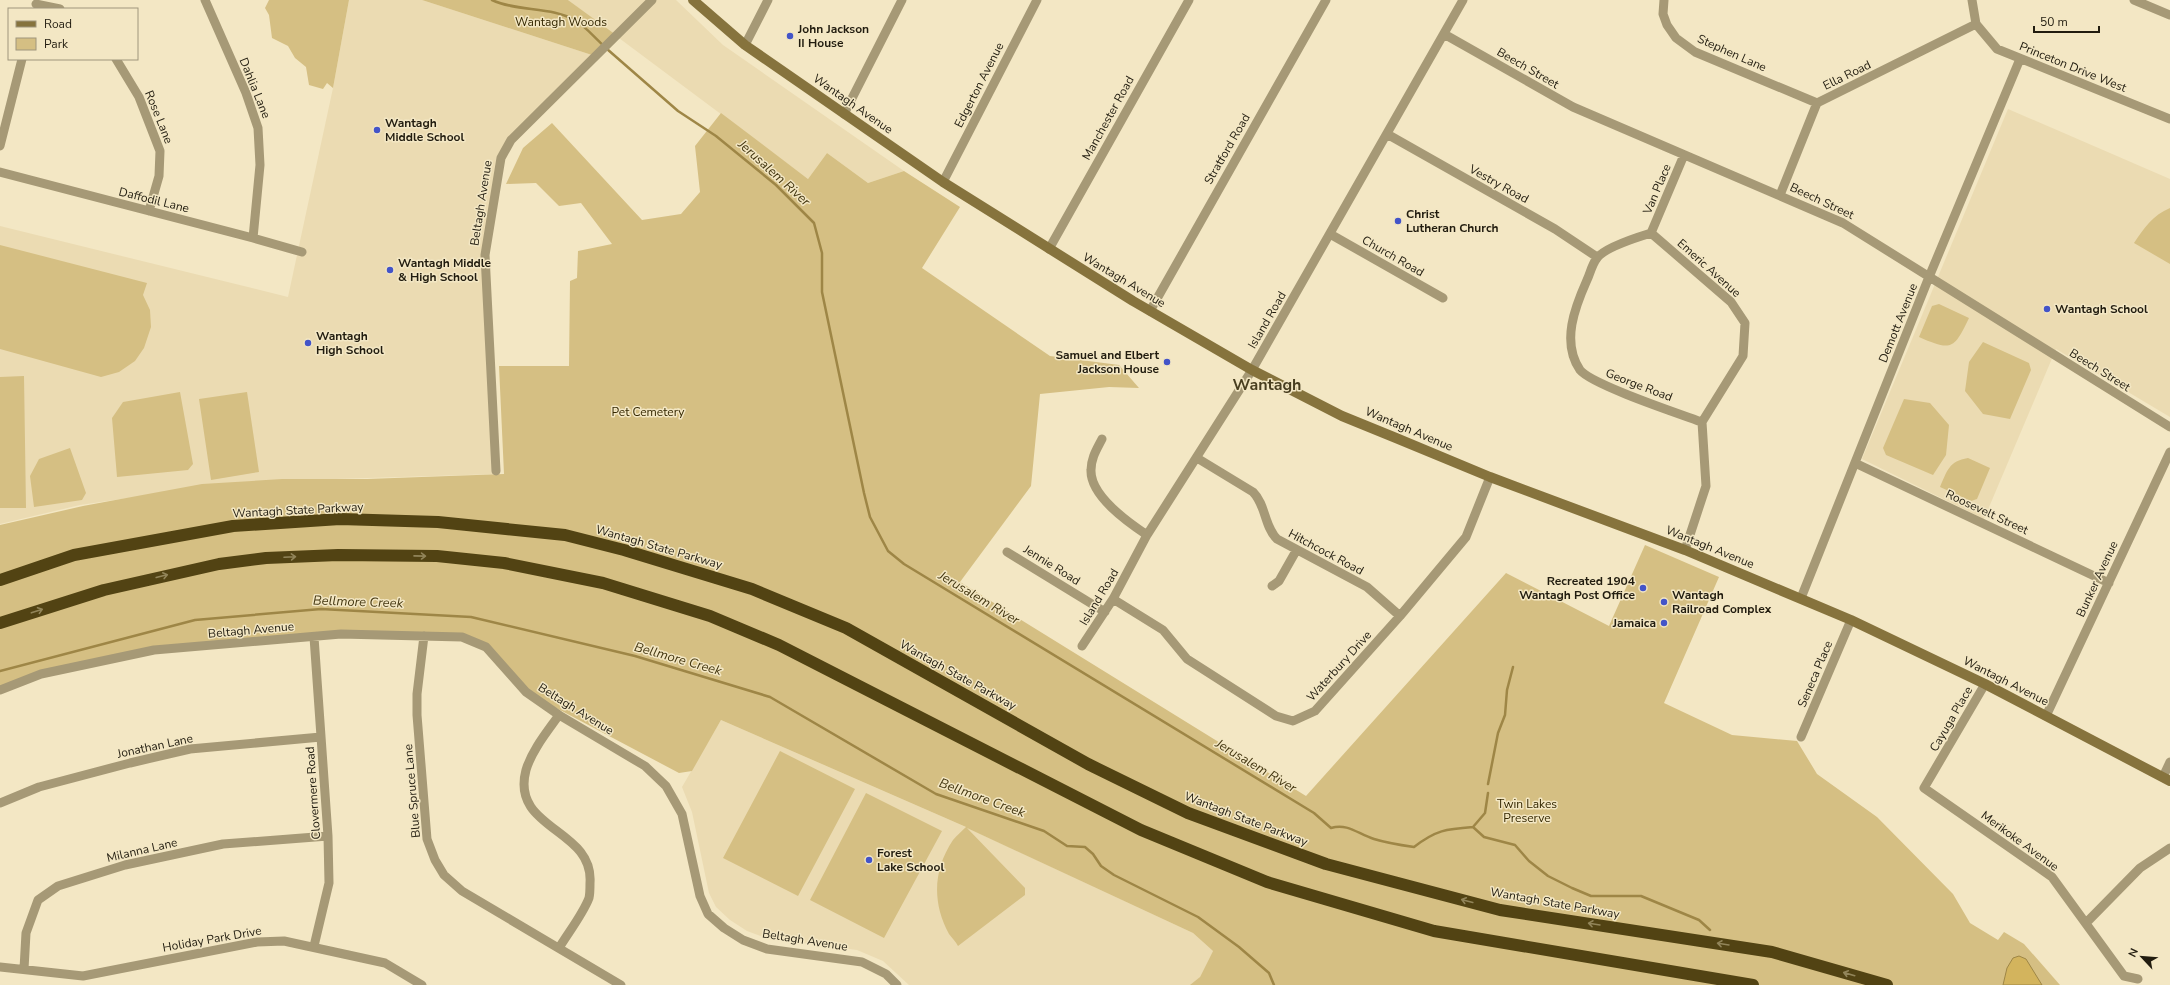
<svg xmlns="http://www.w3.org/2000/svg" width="2170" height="985" font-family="'Nunito Sans',sans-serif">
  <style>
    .built { fill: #ebdbb2 }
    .green { fill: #d5bf83 }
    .water { fill: #d3b45d; stroke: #9e8646 }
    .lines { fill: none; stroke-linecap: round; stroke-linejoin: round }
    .stream { stroke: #9e8646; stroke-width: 2.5 }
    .street { stroke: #a69976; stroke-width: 9 }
    .secondary { stroke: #86733d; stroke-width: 10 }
    .highway { stroke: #524313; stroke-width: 12 }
    .oneway { stroke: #92855a }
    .poi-dot { fill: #4354c8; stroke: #f3e7c4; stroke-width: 1.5 }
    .labels { text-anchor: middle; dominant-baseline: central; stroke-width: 3; stroke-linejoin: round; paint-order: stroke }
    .park-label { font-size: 12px; fill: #342700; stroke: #f3e7c4 }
    .poi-label { font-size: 12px; font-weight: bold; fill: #211c0f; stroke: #f3e7c4; text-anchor: start }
    .street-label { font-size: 12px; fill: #211c0f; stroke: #f3e7c4 }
    .water-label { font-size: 13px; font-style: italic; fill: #443711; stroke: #f3e7c4 }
    .district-label { font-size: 16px; font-weight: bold; fill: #483e20; stroke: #f3e7c4 }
  </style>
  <rect width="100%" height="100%" fill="#f3e7c4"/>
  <path class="built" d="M349,0H422L595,56L501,157L486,251L497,474L239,482L80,505L0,524V226L288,297L333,88Z
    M568,0H676L723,45L904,171L868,183L827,153L808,179Z
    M2008,109L2170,179V417L2056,349L1984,519L1862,459Z
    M721,720L959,824L1193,933L1213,951L1196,985H909L883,961L857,950L769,939L747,931L730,920L716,907L709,893L692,812L682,787Z"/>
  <path class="green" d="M269,0H349L333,88L327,83L323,89L309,85L306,67L295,58L288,46L272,38L269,15L265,8Z
    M422,0H568L616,35L595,56Z
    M721,113L808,179L827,153L868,183L904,171L960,207L922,268L1050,356L1119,365L1139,388L1109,387L1040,394L1031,486L960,582L1306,796L1506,573L1609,626L1645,545L1719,577L1664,703L1732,735L1797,741L1817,774L1877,817L1953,894L1970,923L1998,940L2004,932L2024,944L2060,985H1190L1200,977L1213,951L1193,933L967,828L1025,888V895L958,946C956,942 952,938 949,934C932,903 933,870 953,840C957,835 962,831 966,827L721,720L692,771L679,773L526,692L486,647L462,637L341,634L154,650L41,674L0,690V525L83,506L202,484L282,479H367L504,474L499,366H569L570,281L577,278L578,251L612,244L581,203L559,206L536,183L506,184L523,148L552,123L642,220L681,214L700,192L695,146Z
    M2170,208V264L2134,243C2144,228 2153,215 2170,208Z
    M0,245L147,283L143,295L150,310L151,327L144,348L135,361L119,372L101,377L0,349Z
    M1939,304L1969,318C1954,350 1951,351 1919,337L1932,306Z
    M1983,342L2029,363L2031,370L2010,419L1983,414L1965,391L1969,362Z
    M24,376L26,508H0V377Z
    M180,392L193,464L188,470L117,477L112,418L123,402Z
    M247,392L259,472L211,480L199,399Z
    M1904,399L1930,403L1949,425L1946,455L1933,475L1886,455L1883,448Z
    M70,448L86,493L82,500L34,507L30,476L39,459Z
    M1968,458L1990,468L1977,499L1971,501L1940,487C1947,471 1949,461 1968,458Z
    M780,751L855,789L798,896L723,858Z
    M866,793L942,831L884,938L810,900Z"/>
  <path class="water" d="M2019,956L2026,959L2042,985H2003L2007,968L2013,958Z"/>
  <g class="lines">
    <path class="stream" d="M492,0C517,12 553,6 576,21C586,27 594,37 603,45
      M607,49L678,111L716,136L776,185L814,223L822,253V292L864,493L870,517L888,551L904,564L1314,813L1331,828C1348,823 1358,834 1374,839C1387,843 1400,845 1414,847C1436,830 1446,829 1473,827L1484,837L1515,845L1529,861L1548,876L1572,888L1591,896H1641L1699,920L1710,930
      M0,671L195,620L321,609L471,617L635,656L770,697L936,794L1044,831L1067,846L1085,847L1093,854L1101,866L1114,875L1198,917L1239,947L1269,973L1274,985
      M1488,784L1498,733L1505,715L1507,690L1513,667
      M1473,827L1485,813L1488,793"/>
    <path class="street" d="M205,0L246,93L258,128L260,165L253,238
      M1664,0L1663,14L1667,25L1676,38L1695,52L1817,103
      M1972,0L1976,24
      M2134,0L2170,15
      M36,4L60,9
      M1976,24L1997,49L2170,119
      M1444,34L1573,107L1843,223L2170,427
      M745,45L768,0
      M116,59L139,97L160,151L159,176L149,211
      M844,114L902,0
      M1387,134L1555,229L1597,257
      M0,146L22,59
      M0,172L253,238L302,252
      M943,182L1037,0
      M1780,195L1817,103L1976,24
      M1651,233L1731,302L1745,323L1743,356L1702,422L1706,486L1685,550
      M1651,233C1638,237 1605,247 1597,258C1592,264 1590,274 1587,280C1575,307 1561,342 1580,370C1592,385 1680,414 1702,422
      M1651,233L1684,155
      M1330,234L1443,298
      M1049,249L1189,0
      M1150,311L1326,0
      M1102,439C1097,449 1091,458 1091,470C1090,496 1129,523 1147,535
      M1197,458L1253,492C1266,505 1264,526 1277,539L1367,587L1400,616
      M1855,463L2109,583
      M496,471L485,255L501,158L511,140L652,0
      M1007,552L1105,612
      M1272,586L1279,581L1296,551
      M1801,598L1929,277L2020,59
      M1113,599L1163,630L1187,659L1276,716L1293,721L1315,711L1400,616L1466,537L1490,477
      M424,636L417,694V715L427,839L435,860L444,875L462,891L621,985
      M1082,646L1113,599L1147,535L1252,370L1463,0
      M1985,684L1924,788L2052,877L2124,976L2138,979
      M0,690L41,674L154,650L341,634L462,637L486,647L526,692L559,715L645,766L666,786L682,814L700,896L708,914L724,928L743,940L767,949L862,962L886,974L897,985
      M559,715C547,732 532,750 526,770C510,830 594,828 590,883C590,888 590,894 589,898C583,914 568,933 559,948
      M2046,716L2170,452
      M1801,737L1851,620
      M2163,777L2170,762
      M0,803L39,787L130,763L190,749L321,737
      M2086,923L2140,868L2170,848
      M314,946L329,883L328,836L314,637
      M0,967L83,976L257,942L284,941L385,963L422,985
      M24,969L26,933L38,900L58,886L125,865L223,844L328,836"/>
    <path class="secondary" d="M693,0L745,45L943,182L1133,301L1252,370L1342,416L1396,438L1490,477L1685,550L1851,620L1985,684L2170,781"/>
    <path class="highway" d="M0,580L74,555L233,526L340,519L438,522L565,535L624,550L752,589L846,628L1088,764L1188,813L1326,864L1500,910L1772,952L1887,985
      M0,623L104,590L219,564L266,558L338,555L437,556L504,563L603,583L710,616L779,645L1141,830L1267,882L1434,931L1753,985"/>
  </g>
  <defs><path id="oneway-shaft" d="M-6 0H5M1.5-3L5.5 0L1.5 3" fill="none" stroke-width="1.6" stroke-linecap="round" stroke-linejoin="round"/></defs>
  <g class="oneway">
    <use href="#oneway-shaft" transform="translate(420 556) rotate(1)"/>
    <use href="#oneway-shaft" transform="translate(290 557) rotate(-3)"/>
    <use href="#oneway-shaft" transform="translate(162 576) rotate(-14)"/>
    <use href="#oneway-shaft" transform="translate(37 611) rotate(-18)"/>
    <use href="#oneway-shaft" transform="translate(1467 901) rotate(-165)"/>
    <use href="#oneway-shaft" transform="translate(1594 924) rotate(-171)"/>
    <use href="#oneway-shaft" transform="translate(1723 944) rotate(-171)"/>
    <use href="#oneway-shaft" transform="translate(1849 974) rotate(-164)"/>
  </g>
  <g class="poi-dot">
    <circle cx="790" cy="36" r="4"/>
    <circle cx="377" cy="130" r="4"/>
    <circle cx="1398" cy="221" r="4"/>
    <circle cx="390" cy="270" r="4"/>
    <circle cx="2047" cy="309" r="4"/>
    <circle cx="308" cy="343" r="4"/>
    <circle cx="1167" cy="362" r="4"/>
    <circle cx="1643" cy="588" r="4"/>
    <circle cx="1664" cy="602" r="4"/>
    <circle cx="1664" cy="623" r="4"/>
    <circle cx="869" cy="860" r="4"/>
  </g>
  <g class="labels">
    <g class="park-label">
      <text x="561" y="22">Wantagh Woods</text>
      <text x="648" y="412">Pet Cemetery</text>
      <text x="1527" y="804">Twin Lakes<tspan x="1527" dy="14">Preserve</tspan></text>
    </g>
    <g class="poi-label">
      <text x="798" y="29">John Jackson<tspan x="798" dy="14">II House</tspan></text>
      <text x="385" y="123">Wantagh<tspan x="385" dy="14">Middle School</tspan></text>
      <text x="1406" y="214">Christ<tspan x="1406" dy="14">Lutheran Church</tspan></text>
      <text x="398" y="263">Wantagh Middle<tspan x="398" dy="14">&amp; High School</tspan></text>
      <text x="2055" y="309">Wantagh School</text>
      <text x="316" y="336">Wantagh<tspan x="316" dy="14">High School</tspan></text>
      <text x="1159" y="355" text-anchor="end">Samuel and Elbert<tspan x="1159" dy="14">Jackson House</tspan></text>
      <text x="1635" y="581" text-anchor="end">Recreated 1904<tspan x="1635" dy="14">Wantagh Post Office</tspan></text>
      <text x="1672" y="595">Wantagh<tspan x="1672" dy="14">Railroad Complex</tspan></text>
      <text x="1656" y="623" text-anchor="end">Jamaica</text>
      <text x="877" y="853">Forest<tspan x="877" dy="14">Lake School</tspan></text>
    </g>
    <g class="street-label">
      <text transform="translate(1732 53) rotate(24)">Stephen Lane</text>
      <text transform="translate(2073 67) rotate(22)">Princeton Drive West</text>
      <text transform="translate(1528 68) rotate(30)">Beech Street</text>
      <text transform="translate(1847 75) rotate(-26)">Ella Road</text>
      <text transform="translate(979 85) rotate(-63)">Edgerton Avenue</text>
      <text transform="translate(255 88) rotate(68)">Dahlia Lane</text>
      <text transform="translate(853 104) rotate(35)">Wantagh Avenue</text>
      <text transform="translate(159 117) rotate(68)">Rose Lane</text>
      <text transform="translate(1108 118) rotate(-61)">Manchester Road</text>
      <text transform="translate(1227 149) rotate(-60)">Stratford Road</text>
      <text transform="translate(1499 184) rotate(29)">Vestry Road</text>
      <text transform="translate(1657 189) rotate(-67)">Van Place</text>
      <text transform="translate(154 200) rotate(14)">Daffodil Lane</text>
      <text transform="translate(1822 201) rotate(25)">Beech Street</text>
      <text transform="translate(481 203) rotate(-81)">Beltagh Avenue</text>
      <text transform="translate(1393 256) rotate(30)">Church Road</text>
      <text transform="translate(1709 268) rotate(42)">Emeric Avenue</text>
      <text transform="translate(1124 280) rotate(31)">Wantagh Avenue</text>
      <text transform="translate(1267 320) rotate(-60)">Island Road</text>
      <text transform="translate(1898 323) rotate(-68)">Demott Avenue</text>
      <text transform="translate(2100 370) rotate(32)">Beech Street</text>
      <text transform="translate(1639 385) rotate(21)">George Road</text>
      <text transform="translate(1409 429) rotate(23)">Wantagh Avenue</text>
      <text transform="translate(298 510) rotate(-3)">Wantagh State Parkway</text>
      <text transform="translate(1987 512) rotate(25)">Roosevelt Street</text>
      <text transform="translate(659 547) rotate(16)">Wantagh State Parkway</text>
      <text transform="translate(1710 547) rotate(22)">Wantagh Avenue</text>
      <text transform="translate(1326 552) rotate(28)">Hitchcock Road</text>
      <text transform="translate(1052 565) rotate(32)">Jennie Road</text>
      <text transform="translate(2097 579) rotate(-65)">Bunker Avenue</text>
      <text transform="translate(1099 597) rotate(-59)">Island Road</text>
      <text transform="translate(251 630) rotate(-5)">Beltagh Avenue</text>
      <text transform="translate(1339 666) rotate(-48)">Waterbury Drive</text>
      <text transform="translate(1815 674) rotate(-67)">Seneca Place</text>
      <text transform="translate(958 675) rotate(29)">Wantagh State Parkway</text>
      <text transform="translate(2006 681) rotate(27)">Wantagh Avenue</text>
      <text transform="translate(576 709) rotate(32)">Beltagh Avenue</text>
      <text transform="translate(1951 719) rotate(-60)">Cayuga Place</text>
      <text transform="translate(155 746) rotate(-12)">Jonathan Lane</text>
      <text transform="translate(412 791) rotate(-95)">Blue Spruce Lane</text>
      <text transform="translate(313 793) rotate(-94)">Clovermere Road</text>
      <text transform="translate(1246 819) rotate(21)">Wantagh State Parkway</text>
      <text transform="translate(2020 841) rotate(36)">Merikoke Avenue</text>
      <text transform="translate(142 850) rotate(-13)">Milanna Lane</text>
      <text transform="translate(1555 903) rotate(10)">Wantagh State Parkway</text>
      <text transform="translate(212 939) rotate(-10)">Holiday Park Drive</text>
      <text transform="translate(805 940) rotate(9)">Beltagh Avenue</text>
    </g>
    <g class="water-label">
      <text transform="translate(774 173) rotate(42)">Jerusalem River</text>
      <text transform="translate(979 598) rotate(31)">Jerusalem River</text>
      <text transform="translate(358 602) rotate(2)">Bellmore Creek</text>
      <text transform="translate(678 659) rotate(16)">Bellmore Creek</text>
      <text transform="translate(1256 766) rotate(31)">Jerusalem River</text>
      <text transform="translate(982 798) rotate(20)">Bellmore Creek</text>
    </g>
    <g class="district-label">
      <text x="1267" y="385">Wantagh</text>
    </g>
  </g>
  <rect x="8" y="8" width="130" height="52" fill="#f3e7c4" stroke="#9f967c"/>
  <rect x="16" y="21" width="20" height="6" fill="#86733d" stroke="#9f967c"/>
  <text x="44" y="28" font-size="12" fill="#211c0f">Road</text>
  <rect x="16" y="38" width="20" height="12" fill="#d5bf83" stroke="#9f967c"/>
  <text x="44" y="48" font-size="12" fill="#211c0f">Park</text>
  <g transform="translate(2142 957) rotate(296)" stroke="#f3e7c4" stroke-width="3" paint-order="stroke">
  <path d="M0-3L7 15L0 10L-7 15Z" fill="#211c0f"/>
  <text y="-6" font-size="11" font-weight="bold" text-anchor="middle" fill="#211c0f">N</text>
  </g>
  <path d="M2034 26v6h65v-6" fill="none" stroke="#211c0f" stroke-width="2"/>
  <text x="2040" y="26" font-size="12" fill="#211c0f" stroke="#f3e7c4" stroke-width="3" paint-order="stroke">50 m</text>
</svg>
